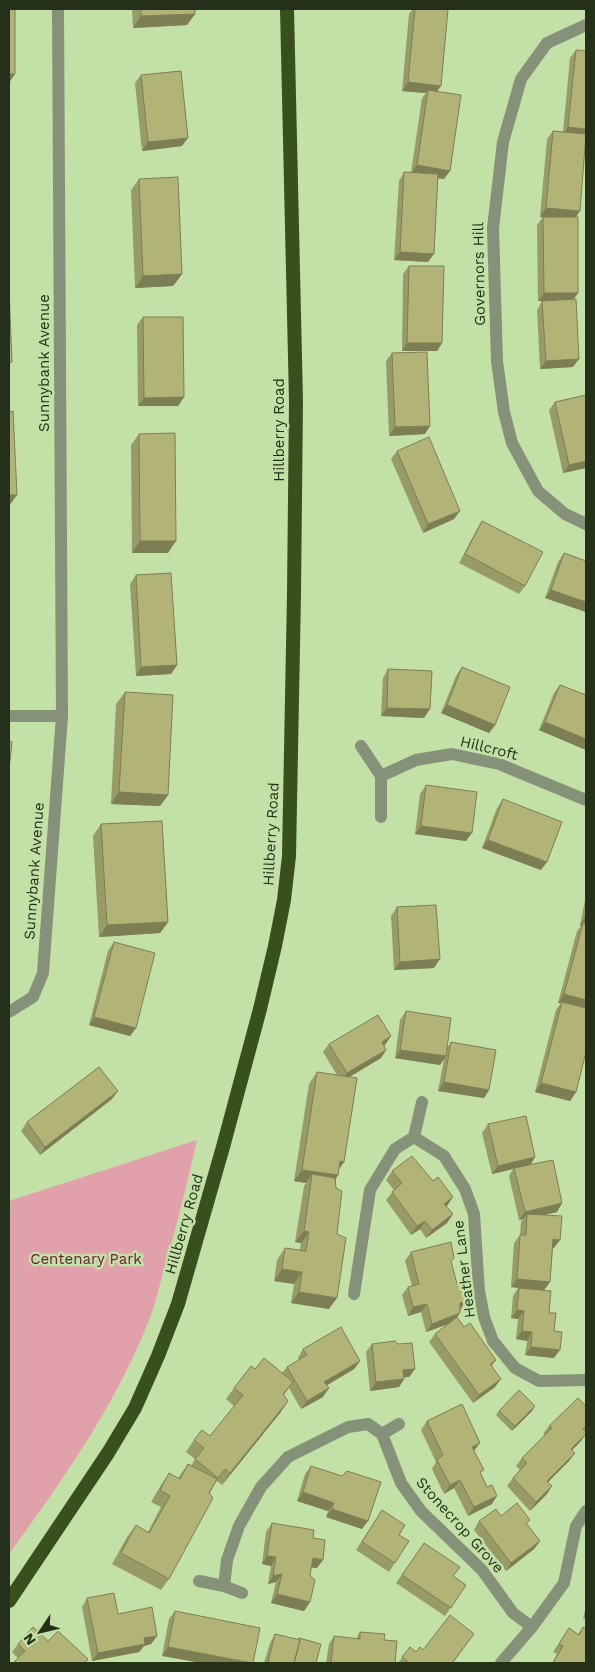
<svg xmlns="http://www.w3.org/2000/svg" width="595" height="1672" font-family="'Work Sans',sans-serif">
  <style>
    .green { fill: #e0a1aa }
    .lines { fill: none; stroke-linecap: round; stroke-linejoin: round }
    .minor { stroke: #859179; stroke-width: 12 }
    .trunk { stroke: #394f1e; stroke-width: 14 }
    .wall { fill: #999b66 }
    .shaded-wall { fill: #7d7e53 }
    .building { fill: #b2b477; stroke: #7d7e53 }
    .labels { text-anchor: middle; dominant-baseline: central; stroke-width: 5; stroke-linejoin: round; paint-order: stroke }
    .street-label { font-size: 15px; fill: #25301a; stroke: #c3e0a6 }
    .park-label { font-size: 15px; fill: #6e2033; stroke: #c3e0a6 }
  </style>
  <rect width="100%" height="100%" fill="#c3e0a6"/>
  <path class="green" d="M197,1140C187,1185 176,1229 163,1273C159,1288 155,1305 149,1320C116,1405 62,1481 9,1554V1201Z"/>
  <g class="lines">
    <path class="minor" d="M586,25L547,43L521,79L503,142L493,228L497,361L504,412L512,443L538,491L565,514L586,524
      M9,716H62
      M361,746L381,776L416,760L452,754L499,764L586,800
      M381,817V776
      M9,1012L33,997L43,973L62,716L58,9
      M414,1137L422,1102
      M354,1294L370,1190L395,1149L414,1137L444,1156L465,1189L474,1214L479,1291L484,1317L493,1341L515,1368L539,1381L586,1380
      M382,1434L399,1424
      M199,1581L224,1586L227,1560L239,1526L261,1487L288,1457L348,1427L368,1424L382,1434L401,1483L421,1511L482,1570L513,1613L532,1627
      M224,1586L242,1593
      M501,1663L532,1627L564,1583L576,1526L586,1511"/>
    <path class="trunk" d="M9,1601L108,1453L135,1408L158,1356L178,1304L223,1147L260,1009L275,946L284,900L289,856L294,594L296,401L287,9"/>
  </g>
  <path class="wall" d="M132,9H195V14L187,25L133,28Z
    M413,9H445L437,91L444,179L438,178L428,262L394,260L399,181L404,172L411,173L422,98L426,93L402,91L409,14Z
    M576,50V217L578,293L573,300V367L540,369L537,310L542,301H538L537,225L543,217H540L547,139L553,131L563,132L570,58Z
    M141,75L182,146L142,151L135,83Z
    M139,179L182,274L173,286L135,288L131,190Z
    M409,266L442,343L437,351H402L403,274Z
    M143,317L184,397L178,406H138L137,325Z
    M392,353L425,434L389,436L386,361Z
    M586,395V468L563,473L549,410L555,402Z
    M139,434L168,553H132L131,445Z
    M397,451L454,519L423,533L391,459Z
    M482,521L525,586L519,594L459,563L477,529Z
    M564,553L586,561V612L545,598L558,562Z
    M136,575L177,665L171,674L136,676L130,584Z
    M462,667L495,725L489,733L441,713L456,676Z
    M388,669L424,718L381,716L383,678Z
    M560,685L586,695V750L539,730L554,693Z
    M125,692L168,795L160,806L111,804L116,704Z
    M426,785L466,841L415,834L420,794Z
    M503,799L541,870L482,848L497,808Z
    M101,824L168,922L160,933L99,937L93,836Z
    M586,895V1052L576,1092L570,1101L535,1092L556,1010L561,1003H558L577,931L581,926L580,925Z
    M397,907L434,968L394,970L391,916Z
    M114,942L136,1028L130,1036L89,1025L108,951Z
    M406,1011L447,1048L451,1042L489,1090L484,1098L438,1091L444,1059L440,1065L395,1058L400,1020Z
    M329,1044L385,1045H384L386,1050L381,1058L349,1077L344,1162L339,1169L338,1175L336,1179L329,1309L291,1303L294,1284L274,1281L277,1260L285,1248L300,1250L301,1243L295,1242L304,1186L306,1183L294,1181L309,1084L317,1072L337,1075L323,1052Z
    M112,1099L40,1155L21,1131L27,1122Z
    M488,1124L530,1164L562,1203L557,1212L543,1215L554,1248H553L550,1282L544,1290L554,1331V1358L525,1355L527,1341L516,1339L518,1319L511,1318L513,1296L518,1288L511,1287L514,1243L520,1235L521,1222L523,1219L519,1220L509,1176L513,1169L492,1174L482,1133Z
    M392,1171L447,1206H446L453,1214L447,1223L426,1238L420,1229L411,1235L386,1200L394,1190L386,1180Z
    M411,1252L451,1262L457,1284L465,1302L460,1310L456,1318L464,1327L496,1360L492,1366L495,1387L473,1403L429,1342L435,1334L448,1324L426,1332L421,1312L408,1316L402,1295L408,1287L412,1286L405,1261Z
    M372,1344L415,1369L409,1377H404V1379L399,1387L370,1391L366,1352Z
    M303,1349L360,1361L354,1369L327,1385L323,1397L301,1409L289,1388L284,1395L288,1401L280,1413L222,1485L217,1481L214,1485L169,1579L161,1590L112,1564L127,1537L136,1525L148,1532L161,1507L151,1502L161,1485L169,1473L178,1478L188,1464L191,1466L195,1459L186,1452L194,1440L210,1436L234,1406L226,1399L234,1388L255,1369L282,1373L287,1367L299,1360L298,1358Z
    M586,1406V1428L585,1430L581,1441L572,1450L569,1461L548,1482L547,1494L530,1511L507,1486L513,1478L520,1470L516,1466L522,1458L545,1435L543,1434L549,1426Z
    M499,1411H532L512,1431L496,1415Z
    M427,1421L474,1451L481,1474L487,1487L492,1504L468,1516L454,1488L444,1494L432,1469L436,1462L421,1430Z
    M311,1466L362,1529L326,1517L328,1511L297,1501L305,1474Z
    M382,1510L399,1535L409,1541L389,1572L356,1550Z
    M501,1516L527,1524L540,1541L534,1549L506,1571L474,1530L479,1521Z
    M272,1523L313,1538L317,1568L311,1567L310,1575V1602L304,1611L271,1603L276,1582L268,1584L271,1566L262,1564L266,1532Z
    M424,1543L453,1576L466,1585L445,1616L396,1583Z
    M87,1598L118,1614L157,1636L151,1644L144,1646L139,1652L92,1661L82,1607Z
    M586,1606V1618L583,1619Z
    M175,1611L260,1628L162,1656L169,1619Z
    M583,1627L586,1663H552L557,1654L553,1652L569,1628L578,1634Z
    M360,1632L384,1640L395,1663H326L329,1644L334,1636L356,1639Z
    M275,1634L298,1640L299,1638L316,1663H264L270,1643Z
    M474,1634L453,1663H398L410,1647L416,1652Z
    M48,1641L85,1663H14L18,1658L12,1652L18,1644Z"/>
  <path class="shaded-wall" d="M195,14L187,25L133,28L141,16Z
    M9,74H15L9,83Z
    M408,82L441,86L435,94L428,90L426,93L402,91Z
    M568,127L586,129V138L563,135Z
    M188,138L182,146L142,151L148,142Z
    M417,165L450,171L444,179L411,174Z
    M546,208L580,211L574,220L540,217Z
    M400,252L434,254L428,262L394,260Z
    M182,274L173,286L135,288L143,276Z
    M544,293H578L572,301H538Z
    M407,343H442L437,351H402Z
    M579,359L573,367L540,369L546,361Z
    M184,397L178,406H138L144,398Z
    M430,426L425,434L389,436L395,427Z
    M586,461V468L563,473L569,465Z
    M9,495H17L9,506Z
    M460,511L454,519L423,533L428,524Z
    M140,541H176L168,553H132Z
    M551,590L586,602V612L545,598Z
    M177,665L171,674L136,676L141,667Z
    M447,705L495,725L489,733L441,713Z
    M387,708L430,709L424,718L381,716Z
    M545,722L586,739V750L539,730Z
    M119,792L168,795L160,806L111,804Z
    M421,826L472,833L466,841L415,834Z
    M488,840L547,862L541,870L482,848Z
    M585,917H586V927L583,923L581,926L580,925Z
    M168,922L160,933L99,937L107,925Z
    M440,959L434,968L394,970L400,962Z
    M564,994L586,1000V1010L562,1002L561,1003H558Z
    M94,1017L136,1028L130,1036L89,1025Z
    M391,1036L385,1045L376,1050L382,1042Z
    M386,1050L381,1058L341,1082L347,1073Z
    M400,1050L446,1056L440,1065L395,1058Z
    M444,1082L489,1090L484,1098L438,1091Z
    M541,1083L576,1092L570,1101L535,1092Z
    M118,1091L112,1099L40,1155L45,1147Z
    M535,1157L530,1166L514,1168L513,1169L492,1174L498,1166Z
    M340,1161L344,1162L336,1173Z
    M302,1170L338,1175L330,1187L312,1174L306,1183L294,1181Z
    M453,1197L447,1206L438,1212L444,1204Z
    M562,1203L557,1212L527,1219V1214L523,1219L519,1220L525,1212Z
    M453,1214L447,1223L426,1238L432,1230Z
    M425,1221L420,1229L411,1235L417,1226Z
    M304,1231L309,1232L301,1243L295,1242Z
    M553,1239L560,1240L554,1248L547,1247Z
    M282,1269L302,1272L294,1284L274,1281Z
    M517,1279L550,1282L544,1290L511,1287Z
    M299,1292L337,1298L329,1309L291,1303Z
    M465,1302L460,1310V1303Z
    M427,1304L421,1312L408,1316L413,1307Z
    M517,1310L524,1311L518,1319L511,1318Z
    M460,1313L454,1322L426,1332L432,1324Z
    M522,1331L532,1332L527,1341L516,1339Z
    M531,1347L560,1350L554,1358L525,1355Z
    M360,1361L354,1369L319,1390L324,1382Z
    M415,1369L409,1377L398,1378L403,1370Z
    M404,1379L399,1387L370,1391L376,1382Z
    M501,1379L495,1387L473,1403L479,1395Z
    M329,1388L323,1397L301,1409L307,1401Z
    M288,1401L280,1413L222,1485L230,1473Z
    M535,1406L532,1411L512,1431L515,1426Z
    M586,1434L581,1441L565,1457L571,1449Z
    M480,1443L474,1451L472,1447Z
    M575,1453L569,1461L541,1489L547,1481Z
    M460,1480L454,1488L444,1494L450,1485Z
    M552,1486L547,1494L530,1511L536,1502Z
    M303,1492L334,1503L328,1511L297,1501Z
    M497,1496L492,1504L468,1516L474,1507Z
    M332,1509L368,1521L362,1529L326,1517Z
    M540,1541L534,1549L506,1571L511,1563Z
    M267,1556L276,1557L271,1566L262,1564Z
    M313,1558L323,1560L317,1568L307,1567Z
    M282,1574L276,1582L268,1584L273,1576Z
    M277,1594L310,1602L304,1611L271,1603Z
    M157,1636L151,1644L144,1646L139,1652L92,1661L98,1653L144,1638Z
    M168,1647L251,1663H201L162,1656Z"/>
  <path class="building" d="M9,9H15V74H9Z
    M141,9H195V14L141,16Z
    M415,9H448L441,86L408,82Z
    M576,50L586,51V129L568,127Z
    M181,71L188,138L148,142L141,75Z
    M428,90L461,95L450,171L417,165Z
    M553,131L586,134L580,211L546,208Z
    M404,172L438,174L434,254L400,252Z
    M178,177L182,274L143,276L139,179Z
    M543,217H578V293H544Z
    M409,266H444L442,343H407Z
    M9,288L12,362L9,363Z
    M576,299L579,359L546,361L542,301Z
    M143,317H183L184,397L144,398Z
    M427,352L430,426L395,427L392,353Z
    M586,395V461L569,465L555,402Z
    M13,411L17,495H9V412Z
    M175,433L176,541H140L139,434Z
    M429,437L460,511L428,524L397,451Z
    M482,521L543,552L525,586L465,554Z
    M564,553L586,561V602L551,590Z
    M171,573L177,665L141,667L136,575Z
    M462,667L510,687L495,725L447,705Z
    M388,669L432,671L430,709L387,708Z
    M560,685L586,695V739L545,722Z
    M125,692L173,695L168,795L119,792Z
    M9,741L12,742L9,770Z
    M426,785L477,792L472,833L421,826Z
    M503,799L562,822L547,862L488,840Z
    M162,821L168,922L107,925L101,824Z
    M436,905L440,959L400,962L397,907Z
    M583,923L586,924V1000L564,994Z
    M114,942L155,953L136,1028L94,1017Z
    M562,1002L586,1008V1052L576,1092L541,1083Z
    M406,1011L451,1018L446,1056L400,1050Z
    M378,1015L391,1036L382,1042L386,1050L347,1073L329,1044Z
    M451,1042L496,1050L489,1090L444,1082Z
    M99,1067L118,1091L45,1147L27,1122Z
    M317,1072L357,1078L344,1162L340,1161L338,1175L302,1170Z
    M526,1116L535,1157L498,1166L488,1124Z
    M412,1156L433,1181L438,1177L453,1197L444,1204L453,1214L432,1230L425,1221L417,1226L392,1192L402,1183L392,1171Z
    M553,1160L562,1203L525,1212L514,1168Z
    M312,1174L335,1178L336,1188L342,1191L337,1234L346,1238L337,1298L299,1292L302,1272L282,1269L285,1248L306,1251L309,1232L304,1231Z
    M527,1214L562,1216L560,1240L553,1239L550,1282L517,1279L520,1235H526Z
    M451,1242L454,1258L451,1261L457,1284L461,1283L465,1302L460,1303V1313L432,1324L427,1304L413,1307L408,1287L419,1284L411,1252Z
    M519,1288L551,1291L549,1313H556L554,1331L562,1332L560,1350L531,1347L532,1332L522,1331L524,1311L517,1310Z
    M457,1317L464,1327L470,1323L496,1360L490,1364L501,1379L479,1395L435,1334Z
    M341,1327L360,1361L324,1382L329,1388L307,1401L287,1367L307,1355L303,1349Z
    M395,1341L398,1344L412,1343L415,1369L403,1370L404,1379L376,1382L372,1344Z
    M264,1358L293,1382L283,1394L288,1401L230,1473L225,1469L218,1478L195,1459L204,1448L194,1440L202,1430L210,1436L243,1395L234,1388L251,1366L255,1369Z
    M519,1390L535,1406L515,1426L499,1411Z
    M578,1398L586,1406V1426L583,1429L586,1432V1434L571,1449L575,1453L547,1481L552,1486L536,1502L513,1478L527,1463L522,1458L552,1428L549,1426Z
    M462,1404L480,1443L472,1447L484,1470L480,1472L487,1487L492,1485L497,1496L474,1507L460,1480L450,1485L437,1460L443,1455L427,1421Z
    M188,1464L217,1479L209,1493L213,1498L169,1579L121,1553L136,1525L149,1533L170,1496L160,1490L169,1473L180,1479Z
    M311,1466L342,1476L347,1471L381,1482L368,1521L332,1509L334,1503L303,1492Z
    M517,1503L530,1520L526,1523L540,1541L511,1563L479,1521L496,1509L501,1516Z
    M382,1510L405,1525L399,1535L409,1541L395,1563L362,1542Z
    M272,1523L314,1530L313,1538L325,1540L323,1560L313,1558L310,1575L315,1580L310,1602L277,1594L282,1574L273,1576L276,1557L267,1556Z
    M424,1543L460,1567L453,1576L466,1585L451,1608L402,1575Z
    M114,1593L118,1614L152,1607L157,1636L144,1638L145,1644L98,1653L87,1598Z
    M175,1611L260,1628L253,1663L168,1647Z
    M450,1615L474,1634L452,1663H409L402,1657L410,1647L416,1652L420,1647L423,1650Z
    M33,1627L48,1641L58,1631L88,1659L85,1663H15L14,1662L25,1651L18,1644Z
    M583,1627L586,1629V1663H553L563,1646L559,1644L569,1628L579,1635Z
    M360,1632L385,1634L384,1640L397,1641L395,1663H331L334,1636L360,1639Z
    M275,1634L300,1640L294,1663H268Z
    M299,1638L321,1644L316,1663H294L300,1640H298Z"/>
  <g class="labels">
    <g class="street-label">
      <text transform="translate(479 274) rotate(-91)">Governors Hill</text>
      <text transform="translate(44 363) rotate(-90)">Sunnybank Avenue</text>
      <text transform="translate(279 430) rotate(-90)">Hillberry Road</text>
      <text transform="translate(489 748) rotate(14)">Hillcroft</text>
      <text transform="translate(271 834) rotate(-87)">Hillberry Road</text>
      <text transform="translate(34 871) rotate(-86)">Sunnybank Avenue</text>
      <text transform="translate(184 1224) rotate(-74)">Hillberry Road</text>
      <text transform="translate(464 1269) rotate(-97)">Heather Lane</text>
      <text transform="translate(460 1525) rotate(48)">Stonecrop Grove</text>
    </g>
    <g class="park-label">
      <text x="86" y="1259">Centenary Park</text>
    </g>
  </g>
  <rect width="595" height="1672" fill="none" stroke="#25301a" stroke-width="20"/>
  <g transform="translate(40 1632) rotate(235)" stroke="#c3e0a6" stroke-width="4" paint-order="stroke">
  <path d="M0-4L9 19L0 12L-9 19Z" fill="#25301a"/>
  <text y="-8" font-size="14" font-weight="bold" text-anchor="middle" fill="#25301a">N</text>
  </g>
</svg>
